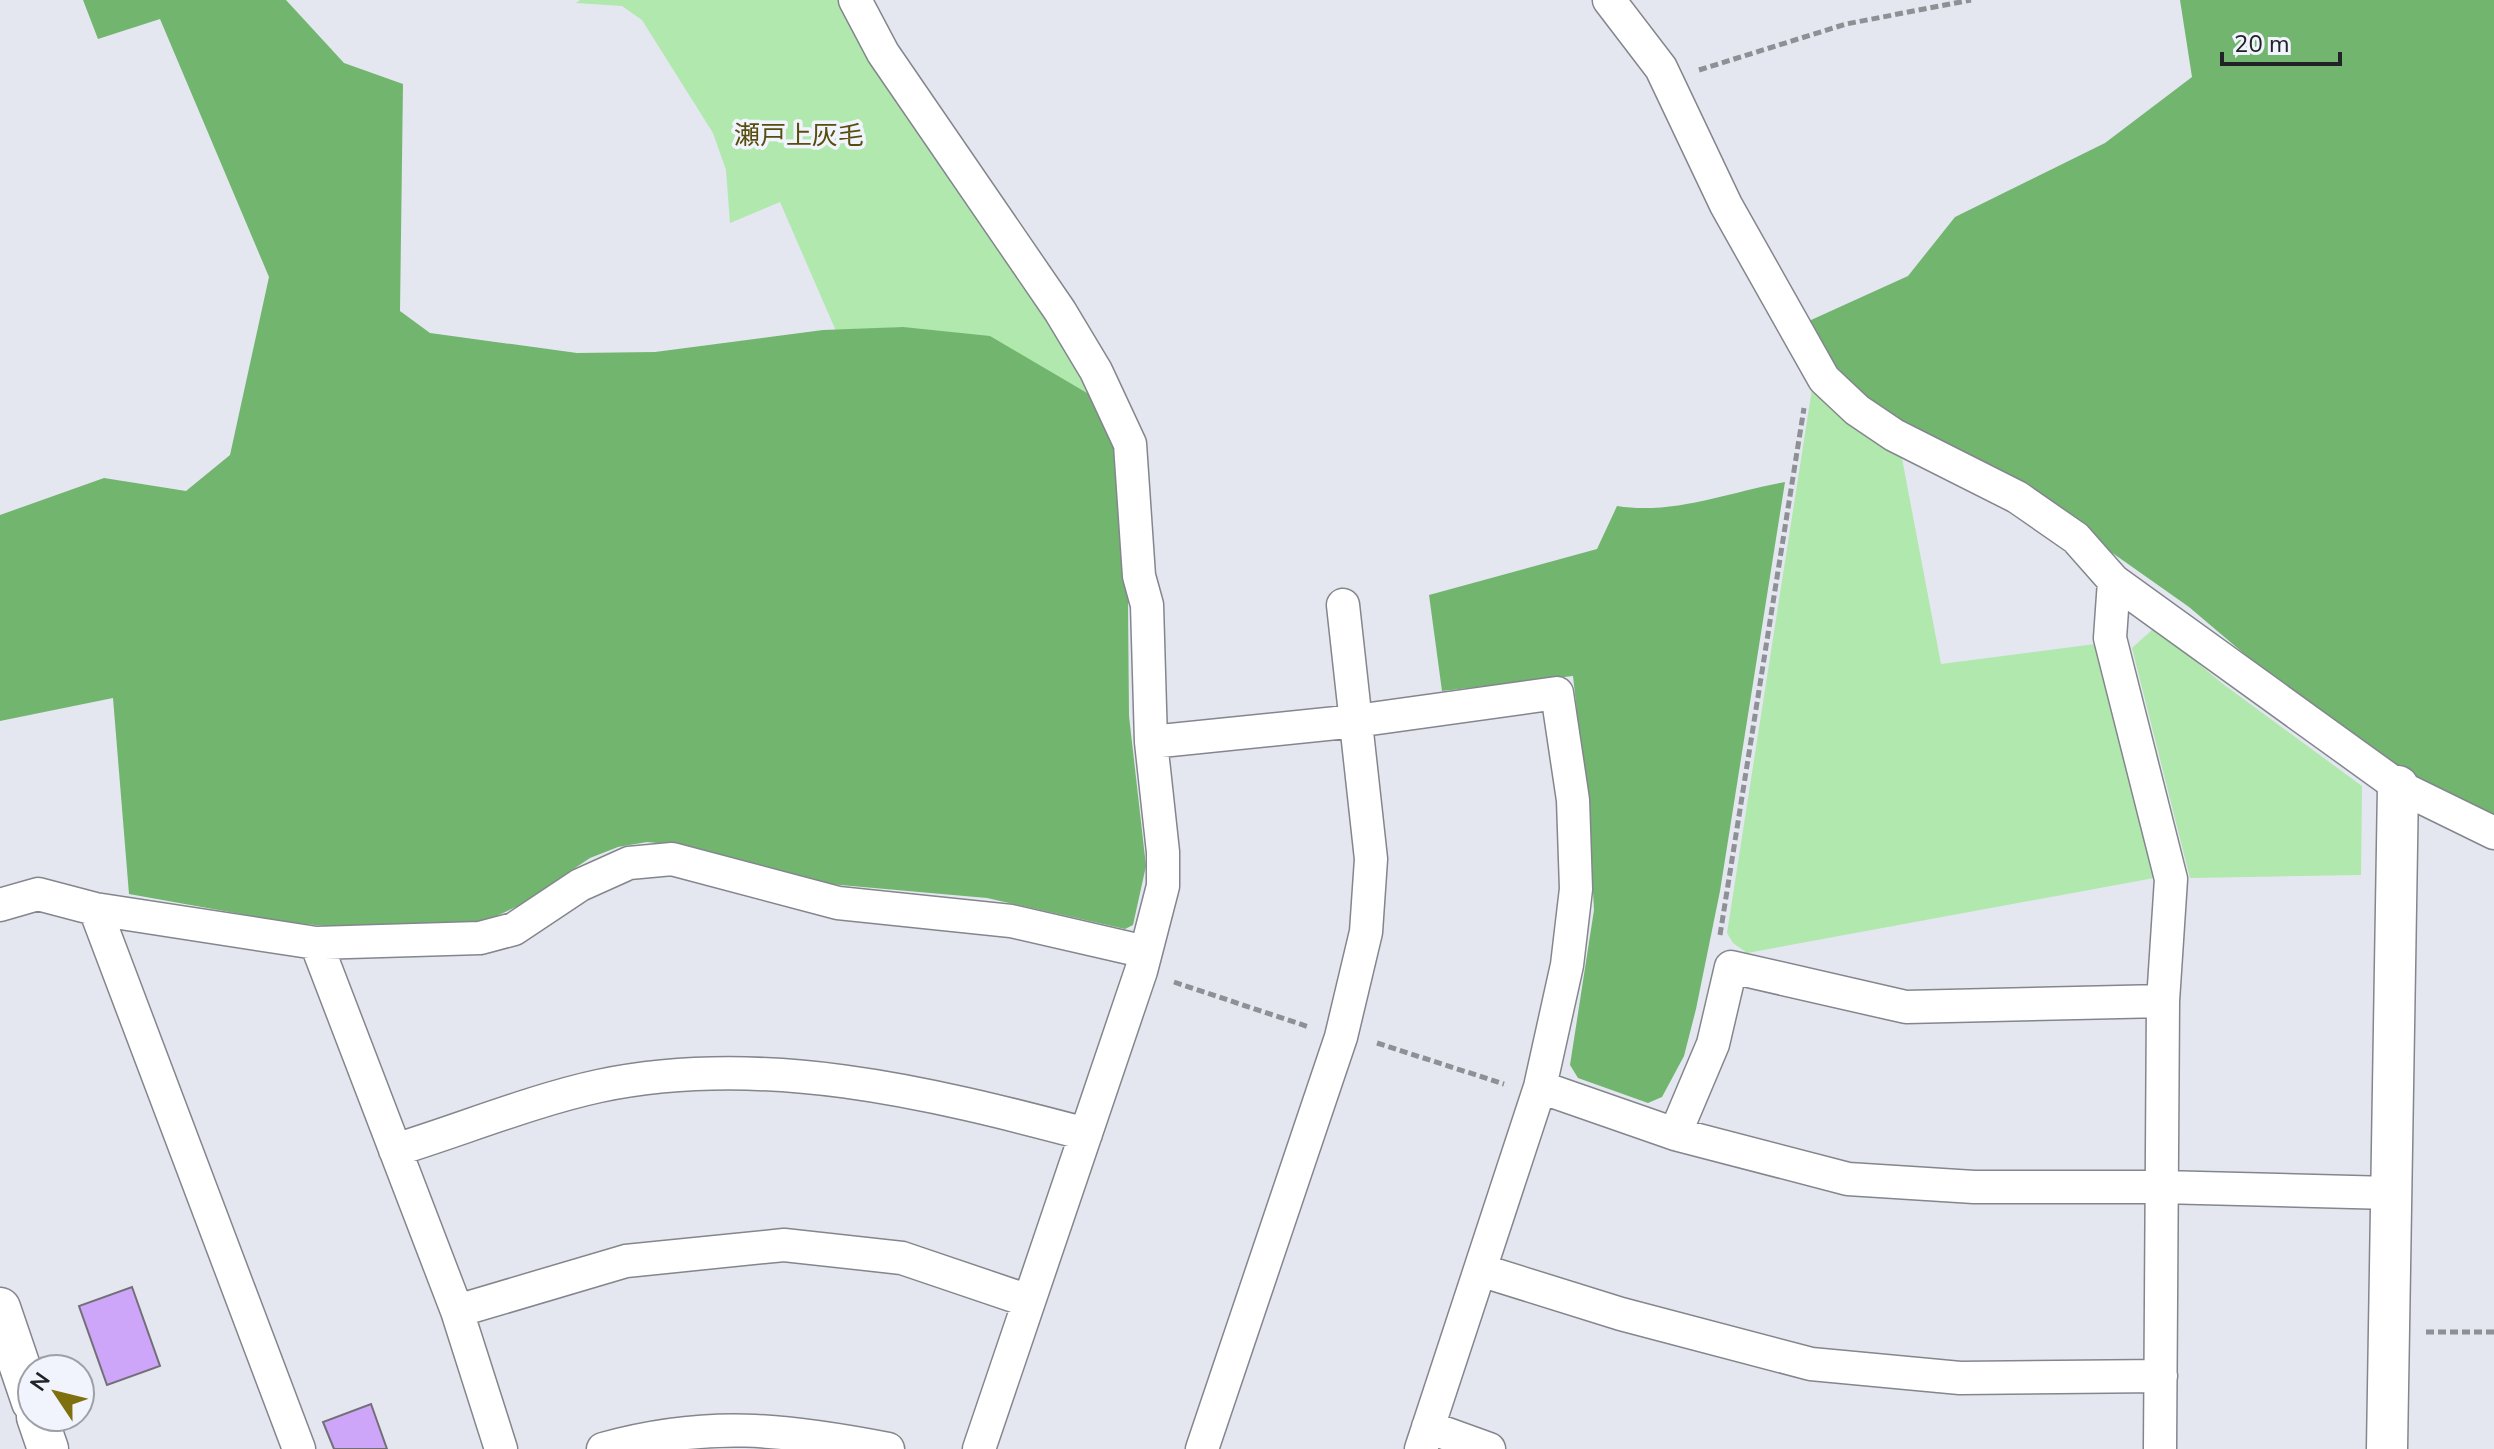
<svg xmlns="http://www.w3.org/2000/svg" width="2494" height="1449" font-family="'Nunito Sans','Noto Sans JP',sans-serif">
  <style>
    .green { fill: #b0e8ae }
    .forest { fill: #71b56f }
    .building { fill: #cea6f9; stroke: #736f77; stroke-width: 2 }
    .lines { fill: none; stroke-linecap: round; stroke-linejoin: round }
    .minor-casing { stroke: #83868d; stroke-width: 35 }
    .tertiary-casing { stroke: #83868d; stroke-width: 43 }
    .path { stroke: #8e9096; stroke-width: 5; stroke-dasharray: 8 4; stroke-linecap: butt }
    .minor { stroke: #fff; stroke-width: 32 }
    .tertiary { stroke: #fff; stroke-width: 40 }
    .labels { text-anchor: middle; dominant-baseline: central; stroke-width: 7; stroke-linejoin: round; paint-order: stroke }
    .quarter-label { font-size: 26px; fill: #574d0d; stroke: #f1f4fd }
  </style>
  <rect width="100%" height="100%" fill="#e4e7ef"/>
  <path class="green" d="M580,0H845L1104,403L903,327L836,331L780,202L730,223L726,170L713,133L642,20L622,6L576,3Z
    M1812,389L1900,448L1941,664L2095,644L2154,878L1747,953L1733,943L1727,933Z
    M2152,630H2158L2223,684L2362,786L2361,875L2190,878L2132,648Z"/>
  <path class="forest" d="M83,0H286L344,63L403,84L400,311L430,333L577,353L655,352L823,330L903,327L990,336L1104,403L1110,415L1133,560L1128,604L1129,716L1146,866L1133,925L1125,929L987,898L829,884L677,845L647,842L618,847L590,858L518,906L479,924L335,927L286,922L129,894L113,698L0,721V515L104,478L186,491L230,455L269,277L160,19L98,39Z
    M2180,0H2494V823L2433,789L2358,739L2268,674L2189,607L2077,528L1844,385L1800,325L1908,276L1955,217L2105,143L2192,77Z
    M1785,482L1720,891L1696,1009L1684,1056L1662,1097L1648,1103L1578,1078L1570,1065L1594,910L1589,820L1573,676L1442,691L1429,595L1597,549L1617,506C1674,515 1729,492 1785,482Z"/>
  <path class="building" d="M132,1287L160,1366L107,1385L79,1306Z
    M371,1404L387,1449H334L323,1422Z"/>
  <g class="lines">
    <g class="minor-casing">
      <path id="minor" d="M855,0L883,53L1060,311L1096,371L1130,444L1139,576L1147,605L1151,742L1163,852V886L1141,971L979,1449
        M1609,0L1661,68L1726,205L1824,379L1857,410L1894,435L2017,497L2076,538L2114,581L2398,786L2494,833
        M2114,581L2110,638L2171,879L2163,1001L2160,1449
        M1151,742L1356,721L1557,693L1573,800L1576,889L1567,965L1540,1087L1421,1449
        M0,905L38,894L95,909L316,943L480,938L514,929L580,885L629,863L672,859L838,903L1011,921L1146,952
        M95,909L299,1449
        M316,943L457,1311L501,1449
        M1540,1087L1675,1134L1848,1179L1974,1187H2161L2390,1193
        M1675,1134L1713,1044L1731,967L1906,1007L2163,1001
        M395,1150C460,1130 534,1100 599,1086C763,1052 928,1092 1086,1134
        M1480,1270L1621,1314L1811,1364L1960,1378L2161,1376
        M457,1311L626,1261L784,1245L902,1258L1029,1301
        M1428,1427L1489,1449
        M603,1449C707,1420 784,1429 888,1449
        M1202,1449L1341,1037L1366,932L1371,859L1343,605"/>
    </g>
    <g class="tertiary-casing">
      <path id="tertiary" d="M0,1308L32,1402
        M37,1417L48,1449
        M2387,1449L2398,786"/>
    </g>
    <path class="path" d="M1699,70L1846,24L1971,0
      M1720,935L1804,408
      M1174,982L1309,1027
      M1377,1043L1504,1084
      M2426,1332H2494"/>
    <use href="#minor" class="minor"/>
    <use href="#tertiary" class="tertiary"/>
  </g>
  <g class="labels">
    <g class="quarter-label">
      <text x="799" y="135">瀬戸上灰毛</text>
    </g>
  </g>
  <g transform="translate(56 1393) rotate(305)"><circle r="38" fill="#f1f4fd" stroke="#9ea0a7" stroke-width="2"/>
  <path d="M0-6L14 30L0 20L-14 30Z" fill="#7f700f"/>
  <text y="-12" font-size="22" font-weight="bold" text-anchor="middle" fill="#212326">N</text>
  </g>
  <path d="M2222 52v12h118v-12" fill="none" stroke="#212326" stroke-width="4"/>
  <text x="2234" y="52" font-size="24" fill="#212326" stroke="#f1f4fd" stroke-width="6" paint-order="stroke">20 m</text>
</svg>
